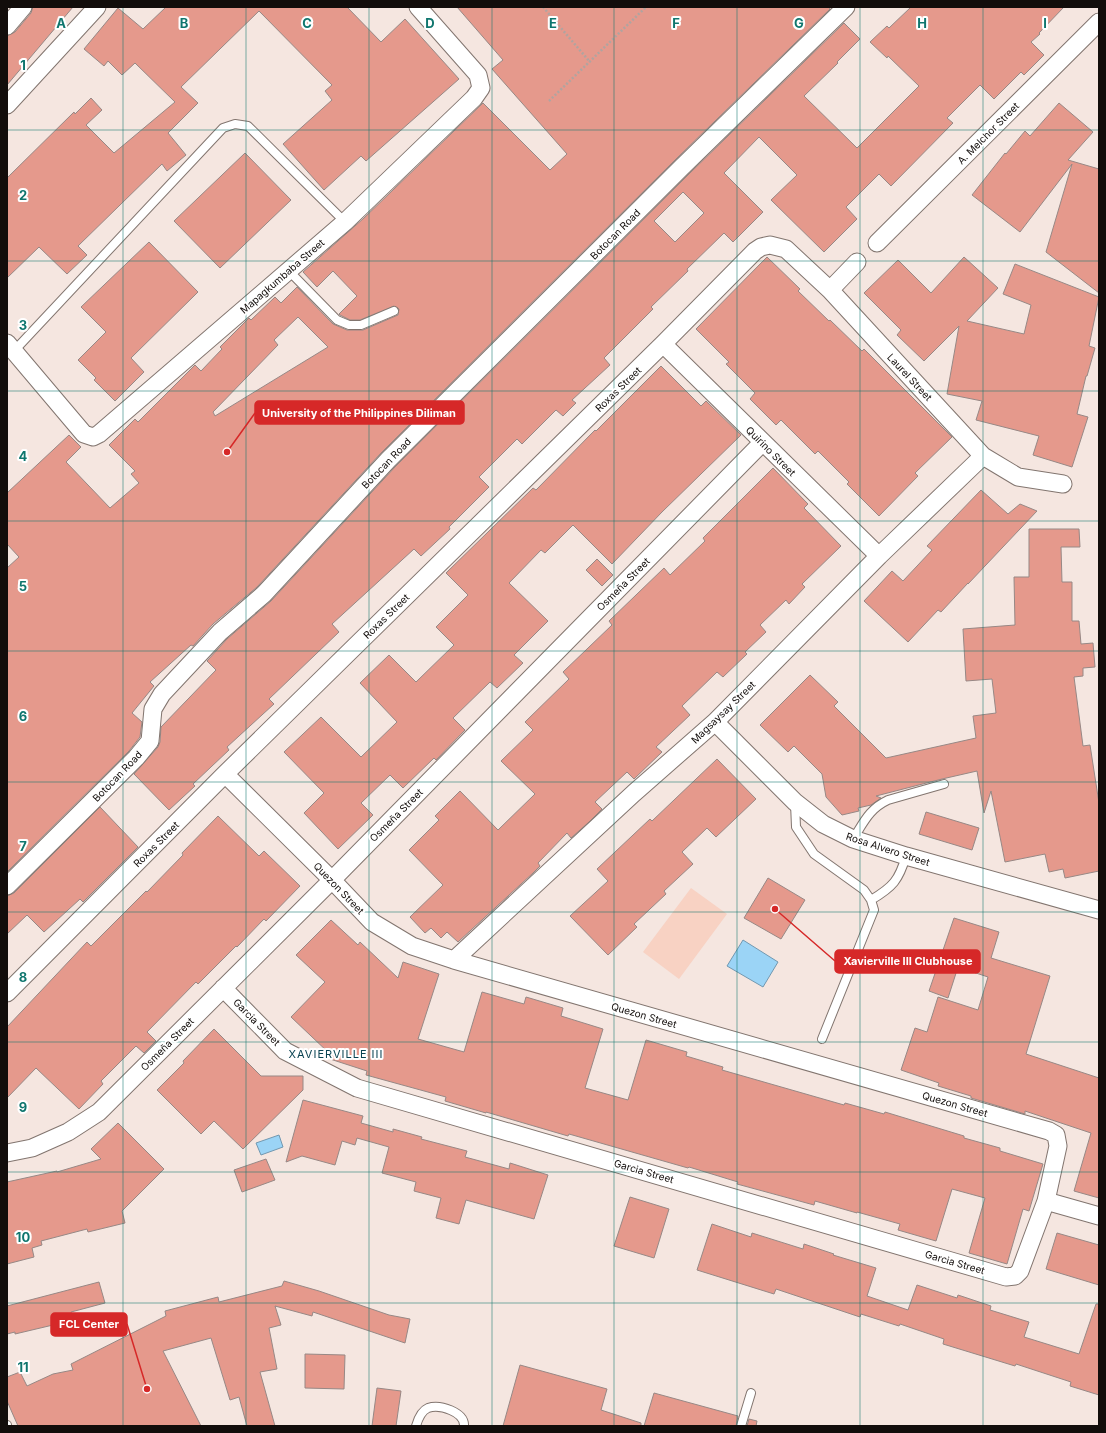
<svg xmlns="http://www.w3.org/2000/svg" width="1106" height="1433" font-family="Inter,sans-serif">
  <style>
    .green { fill: #f8d2c3 }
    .water { fill: #9bd4f6; stroke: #7298b0 }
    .building { fill: #e5998c; stroke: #978885; fill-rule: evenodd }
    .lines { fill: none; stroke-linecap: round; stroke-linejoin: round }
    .service-casing { stroke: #82756f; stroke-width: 10 }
    .minor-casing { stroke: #82756f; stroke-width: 19 }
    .path { stroke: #b0a4a0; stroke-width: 2.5; stroke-dasharray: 2 2; stroke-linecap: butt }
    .service { stroke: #fff; stroke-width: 8 }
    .minor { stroke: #fff; stroke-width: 17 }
    .grid { fill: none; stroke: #0f766e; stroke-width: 1; stroke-opacity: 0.55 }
    .labels { text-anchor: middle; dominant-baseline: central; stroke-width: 4; stroke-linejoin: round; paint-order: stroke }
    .street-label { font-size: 10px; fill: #120d0b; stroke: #fff }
    .neighbourhood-label { font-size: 11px; letter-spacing: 1px; fill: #0a4352; stroke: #fff }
    .grid-label { font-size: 13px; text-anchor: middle; font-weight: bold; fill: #0f766e; stroke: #fff; stroke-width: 4; stroke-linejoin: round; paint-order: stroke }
    .leader { fill: none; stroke: #d62828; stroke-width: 1.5 }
    .callout-dot { fill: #d62828; stroke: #fff; stroke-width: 1.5 }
    .callout { fill: #d62828; stroke: #d62828; stroke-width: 1.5 }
    .callout-label { font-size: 11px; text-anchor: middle; font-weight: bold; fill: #fff }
  </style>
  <rect width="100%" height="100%" fill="#f5e6e0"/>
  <path class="green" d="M691,888L727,914L679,979L643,952Z"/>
  <path class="water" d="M743,940L778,962L763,987L727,966Z
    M279,1135L283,1147L261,1155L256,1143Z"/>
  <path class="building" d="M33,7H73L7,85V36L15,32L31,13Z
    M166,7H347L381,42L405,19L459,79L366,161L361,156L324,190L283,144L332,100L325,91L332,85L259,11L181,87L198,103L168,133L186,155L167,171L162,164L78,246L87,255L67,274L39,247L7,278V178L74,112L75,114L91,98L102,110L86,125L114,153L175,102L135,63L122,75L108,61L104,66L84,49L118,8L143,29Z
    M457,7H829L830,9L676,159L381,453L257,587L213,624L193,646L191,645L150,682L154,686L132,713L142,722L140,737L129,751L7,872V568L19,557L7,544V493L69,435L81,447L66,462L110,508L139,483L131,474L135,471L109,445L135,419L138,422L195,365L201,371L222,349L220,347L249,318L251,320L275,297L281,303L297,287L333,324L347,330H363L398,315L399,309L394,306L360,320H350L340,315L339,314L357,296L333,271L317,287L303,272L364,218L483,103L550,170L567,154L492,69L503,60ZM298,317L328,347L215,416L213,412L278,345L274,340Z
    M911,7H1064L1039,33L1040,34L1031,42L1044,55L1024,75L1021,72L994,99L980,85L947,118L953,123L891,186L879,174L846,207L857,219L824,252L771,200L797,175L759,137L724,173L763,212L733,242L724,233L687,269L688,271L651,307L653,309L604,358L610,365L572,400L576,403L563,416L556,410L522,444L517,439L479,477L489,487L449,527L450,529L421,556L414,549L332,624L339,632L269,699L274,704L227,747L229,750L193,784L195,786L169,810L134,774L158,747L160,742L161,727L216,670L207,661L227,639L271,601L395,467L690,173L844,23L860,39L837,62L838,63L804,96L857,148L919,86L888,56L887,58L870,42L887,26L889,28ZM683,192L704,213L675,242L654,221Z
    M1059,103L1093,132L1068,160L1099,169V293L1046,252L1072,164L1020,232L972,195L1005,153L1006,154L1025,131L1030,136Z
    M245,153L291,200L220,268L174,221Z
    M149,242L198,292L131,358L144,372L115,401L94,380L96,378L78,360L106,332L81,307Z
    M767,257L800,289L798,291L829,321L830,320L862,351L864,349L952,437L915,473L918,476L879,516L847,484L849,482L818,451L815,454L781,420L776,425L750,399L755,393L726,364L729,362L696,329Z
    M964,257L998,288L967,321L1024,334L1031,305L1003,294L1015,264L1099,297L1089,346L1095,348L1087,376H1086L1077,414L1088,417L1072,467L1033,455L1039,436L976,420L982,401L947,394L959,326L924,361L897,335L901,330L864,293L898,260L931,293Z
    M661,366L701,406L706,401L741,435L662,512L612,564L573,525L545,553L541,550L509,583L548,621L514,655L523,663L497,688L490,682L453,718L465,730L436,760L434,758L403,788L390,775L361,803L373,815L338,849L304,813L324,793L284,752L321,717L361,757L397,722L360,683L389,655L416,682L454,645L436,627L468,595L446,573L533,488L536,490L595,430L596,431Z
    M773,468L808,504L804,508L841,546L802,584L805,587L789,604L786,600L760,625L766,632L745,652L747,654L723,677L717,672L682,706L690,715L656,747L662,752L634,779L627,772L595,802L602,809L589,822L571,838L567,833L538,863L540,866L533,873L458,942L447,932L441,938L431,928L425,933L410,917L443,885L409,850L439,820L435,816L460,791L498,830L535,794L501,761L533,730L525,722L569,679L563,672L612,625L609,621L664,568L670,575L705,541L703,538Z
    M981,490L1008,514L1020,504L1037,511L968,584V583L941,612L938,610L908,642L864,601L892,571L903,581L932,550L927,546Z
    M1029,529H1079L1080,547H1061L1062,582H1072V621H1079L1081,644L1093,643L1095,667L1083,668V676L1074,677L1083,746L1090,745L1099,803V871L1065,878L1063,869L1049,872L1045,854L1005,862L991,791L984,813L977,771L942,779L876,796L881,798L871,805L858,808L859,811L842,815L826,797L822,774L794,746L788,752L760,725L810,675L838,702L834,706L886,758L976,738L973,716L996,713L992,679L966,681L963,629L1015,625L1014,577H1029Z
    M597,559L613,575L602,586L586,570Z
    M717,759L756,799L716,837L707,828L682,852L693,864L664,891L666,894L634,924L637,927L608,955L570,916L608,881L597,869L650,819L652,821Z
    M100,807L138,847L83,902L80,899L44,932L27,915L7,934V896L14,893Z
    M926,812L979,828L972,850L919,834Z
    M218,816L259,856L264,851L300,886L266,921L264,919L237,947L236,946L198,984L196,982L147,1032L156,1041L144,1053L136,1046L101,1081L103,1084L79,1109L36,1068L7,1098V1027L87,942L91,946L146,891L147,892L183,855L182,853Z
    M768,878L805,900L781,939L744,918Z
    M954,918L999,932L991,958L1050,976L1026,1054L1099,1078V1198L1074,1191L1091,1133L1025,1111V1114L971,1098V1096L938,1086L939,1083L901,1070L915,1028L927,1032L938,997L978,1010L988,977L958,967L948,998L929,991Z
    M331,920L358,945L360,942L398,978L403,962L439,974L418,1039L464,1052L482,992L524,1004L526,997L563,1008L561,1016L603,1029L585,1088L628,1100L646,1040L687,1052L686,1056L723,1067L722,1070L844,1105L845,1103L884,1114L885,1112L964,1136V1138L1000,1148V1151L1043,1164L1029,1211L1023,1209L1007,1264L969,1253L985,1198L952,1189L936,1241L898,1230L900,1224L857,1212V1213L815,1201L814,1205L737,1184L738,1182L689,1167L688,1168L569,1134L568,1136L486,1112V1113L445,1101L446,1097L366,1075L367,1071L327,1058L330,1054L291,1017L325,982L296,955Z
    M214,1029L261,1076H303V1090L243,1149L214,1121L201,1134L157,1090L184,1063L183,1061Z
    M303,1100L363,1116L361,1123L393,1132V1129L422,1137L421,1139L467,1151L465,1157L509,1169L510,1163L548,1175L534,1219L466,1200L459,1224L436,1218L441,1198L414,1191L416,1182L382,1173L389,1147L357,1138L355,1145L342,1141L335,1165L302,1156L286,1162Z
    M118,1123L164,1169L122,1211L125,1223L88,1232L87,1229L41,1241L42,1245L32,1248L34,1257L7,1264V1182L57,1171V1172L101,1159L91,1149Z
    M266,1159L275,1180L242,1192L234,1170Z
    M630,1197L669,1209L654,1258L614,1246Z
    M712,1224L751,1237L752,1233L803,1249L804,1244L834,1254L833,1255L876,1268L867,1296L908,1310L917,1285L957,1298L958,1295L991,1306L990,1310L1029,1322L1024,1337L1079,1354L1096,1304H1099V1395L1070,1386L1071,1382L1016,1364L1015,1366L943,1344L944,1339L900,1324L899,1326L861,1314L860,1317L776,1289L774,1294L697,1270Z
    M1057,1233L1099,1245V1285L1046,1269Z
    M284,1281L319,1291L389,1315L410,1319L405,1343L313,1312L312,1316L275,1306L281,1325L269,1328L277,1369L260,1372L275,1426H247L239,1397L230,1400L211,1338L163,1351L201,1426H18L7,1401V1377L20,1372L27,1386L53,1374L73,1370L71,1364L166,1316L165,1311L218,1297L219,1302L282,1286Z
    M99,1282L105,1303L71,1312L74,1324L54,1329L53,1325L15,1334V1332L7,1334V1306Z
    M305,1354L345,1355L344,1389L305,1388Z
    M520,1365L607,1389L601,1410L641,1423V1426H503Z
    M377,1388L401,1391L396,1426H372Z
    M654,1393L738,1416L736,1426H644Z
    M749,1419L757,1421L756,1426H747Z"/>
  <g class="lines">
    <g class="service-casing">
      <path id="service" d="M288,270L337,320L349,325H361L394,311
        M14,351L223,128L235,124L248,126L345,222
        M795,803L796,827L814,854L864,890L871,900L874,910L822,1039
        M853,839C864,822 869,809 888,800L944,784
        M871,900C893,887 899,880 906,856
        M7,1425V1426
        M416,1426C418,1419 421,1411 428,1408C440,1404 465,1412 464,1426
        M741,1426L751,1393"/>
    </g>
    <g class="minor-casing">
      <path id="minor" d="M7,26L23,7
        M7,105L97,7
        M877,243L1099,22
        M830,290L857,262
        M7,343L84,434L93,437L99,434L345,222L474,98L481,88L478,75L418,7
        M663,344L879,556
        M715,722L795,802L823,824L853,839L906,856L1099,910
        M7,886L136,758L150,741L153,709L162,694L220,632L264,594L388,460L683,166L846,7
        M454,960L634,793L715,722L879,556L983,456
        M223,988L285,1051L357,1088L1006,1277L1015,1276L1020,1271L1046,1201L1058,1146L1056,1135L1049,1131L454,960L412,946L372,922L332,880L225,774
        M7,993L225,774L663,344L755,251L761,247L770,245L786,249L830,290L983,456L1018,477L1063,484
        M7,1153L32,1148L68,1132L99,1112L332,880L762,443
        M1046,1201L1099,1216"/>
    </g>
    <path class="path" d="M543,7L590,62
      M549,101L646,7"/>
    <use href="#service" class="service"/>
    <use href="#minor" class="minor"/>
  </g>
  <path class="grid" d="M123,7V1426M246,7V1426M369,7V1426M492,7V1426M614,7V1426M737,7V1426M860,7V1426M983,7V1426M7,130H1099M7,261H1099M7,391H1099M7,521H1099M7,651H1099M7,782H1099M7,912H1099M7,1042H1099M7,1172H1099M7,1303H1099"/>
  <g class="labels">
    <g class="street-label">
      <text transform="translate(988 133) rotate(-45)">A. Melchor Street</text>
      <text transform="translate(615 234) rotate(-45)">Botocan Road</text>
      <text transform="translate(282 276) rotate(-41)">Mapagkumbaba Street</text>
      <text transform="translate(910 377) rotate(47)">Laurel Street</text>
      <text transform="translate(618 389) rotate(-44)">Roxas Street</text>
      <text transform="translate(771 451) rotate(45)">Quirino Street</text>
      <text transform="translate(386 463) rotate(-46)">Botocan Road</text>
      <text transform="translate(623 584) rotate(-45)">Osmeña Street</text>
      <text transform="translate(386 616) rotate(-44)">Roxas Street</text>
      <text transform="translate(723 712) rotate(-44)">Magsaysay Street</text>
      <text transform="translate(117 776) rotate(-46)">Botocan Road</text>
      <text transform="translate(396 815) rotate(-45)">Osmeña Street</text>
      <text transform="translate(156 844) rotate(-45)">Roxas Street</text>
      <text transform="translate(888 849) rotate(18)">Rosa Alvero Street</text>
      <text transform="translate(339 888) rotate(46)">Quezon Street</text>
      <text transform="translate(644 1015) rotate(16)">Quezon Street</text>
      <text transform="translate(257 1022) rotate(45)">Garcia Street</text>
      <text transform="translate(167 1044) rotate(-45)">Osmeña Street</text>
      <text transform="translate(955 1104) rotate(16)">Quezon Street</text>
      <text transform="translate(644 1171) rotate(16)">Garcia Street</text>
      <text transform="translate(955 1262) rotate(16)">Garcia Street</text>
    </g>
    <g class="neighbourhood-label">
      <text x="336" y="1054">XAVIERVILLE III</text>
    </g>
  </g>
  <g class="grid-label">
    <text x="61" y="28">A</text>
    <text x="184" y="28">B</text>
    <text x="307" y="28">C</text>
    <text x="430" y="28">D</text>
    <text x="553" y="28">E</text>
    <text x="676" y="28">F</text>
    <text x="799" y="28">G</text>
    <text x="922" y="28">H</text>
    <text x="1045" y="28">I</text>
    <text x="23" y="70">1</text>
    <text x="23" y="200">2</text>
    <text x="23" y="330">3</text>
    <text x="23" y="461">4</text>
    <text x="23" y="591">5</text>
    <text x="23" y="721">6</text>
    <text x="23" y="851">7</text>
    <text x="23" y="982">8</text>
    <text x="23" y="1112">9</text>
    <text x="23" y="1242">10</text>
    <text x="23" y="1372">11</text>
  </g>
  <path class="leader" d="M227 452L255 413M775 909L835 961M147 1389L127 1324"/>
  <g class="callout-dot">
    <circle cx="227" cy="452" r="4"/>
    <circle cx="775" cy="909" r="4"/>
    <circle cx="147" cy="1389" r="4"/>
  </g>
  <g class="callout">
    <rect x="255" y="401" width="209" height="23" rx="4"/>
    <rect x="835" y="950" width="145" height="23" rx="4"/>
    <rect x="51" y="1313" width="76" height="23" rx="4"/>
  </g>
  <g class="callout-label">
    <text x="359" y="417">University of the Philippines Diliman</text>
    <text x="908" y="965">Xavierville III Clubhouse</text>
    <text x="89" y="1328">FCL Center</text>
  </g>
  <rect width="1106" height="1433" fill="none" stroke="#120d0b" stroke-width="16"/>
</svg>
